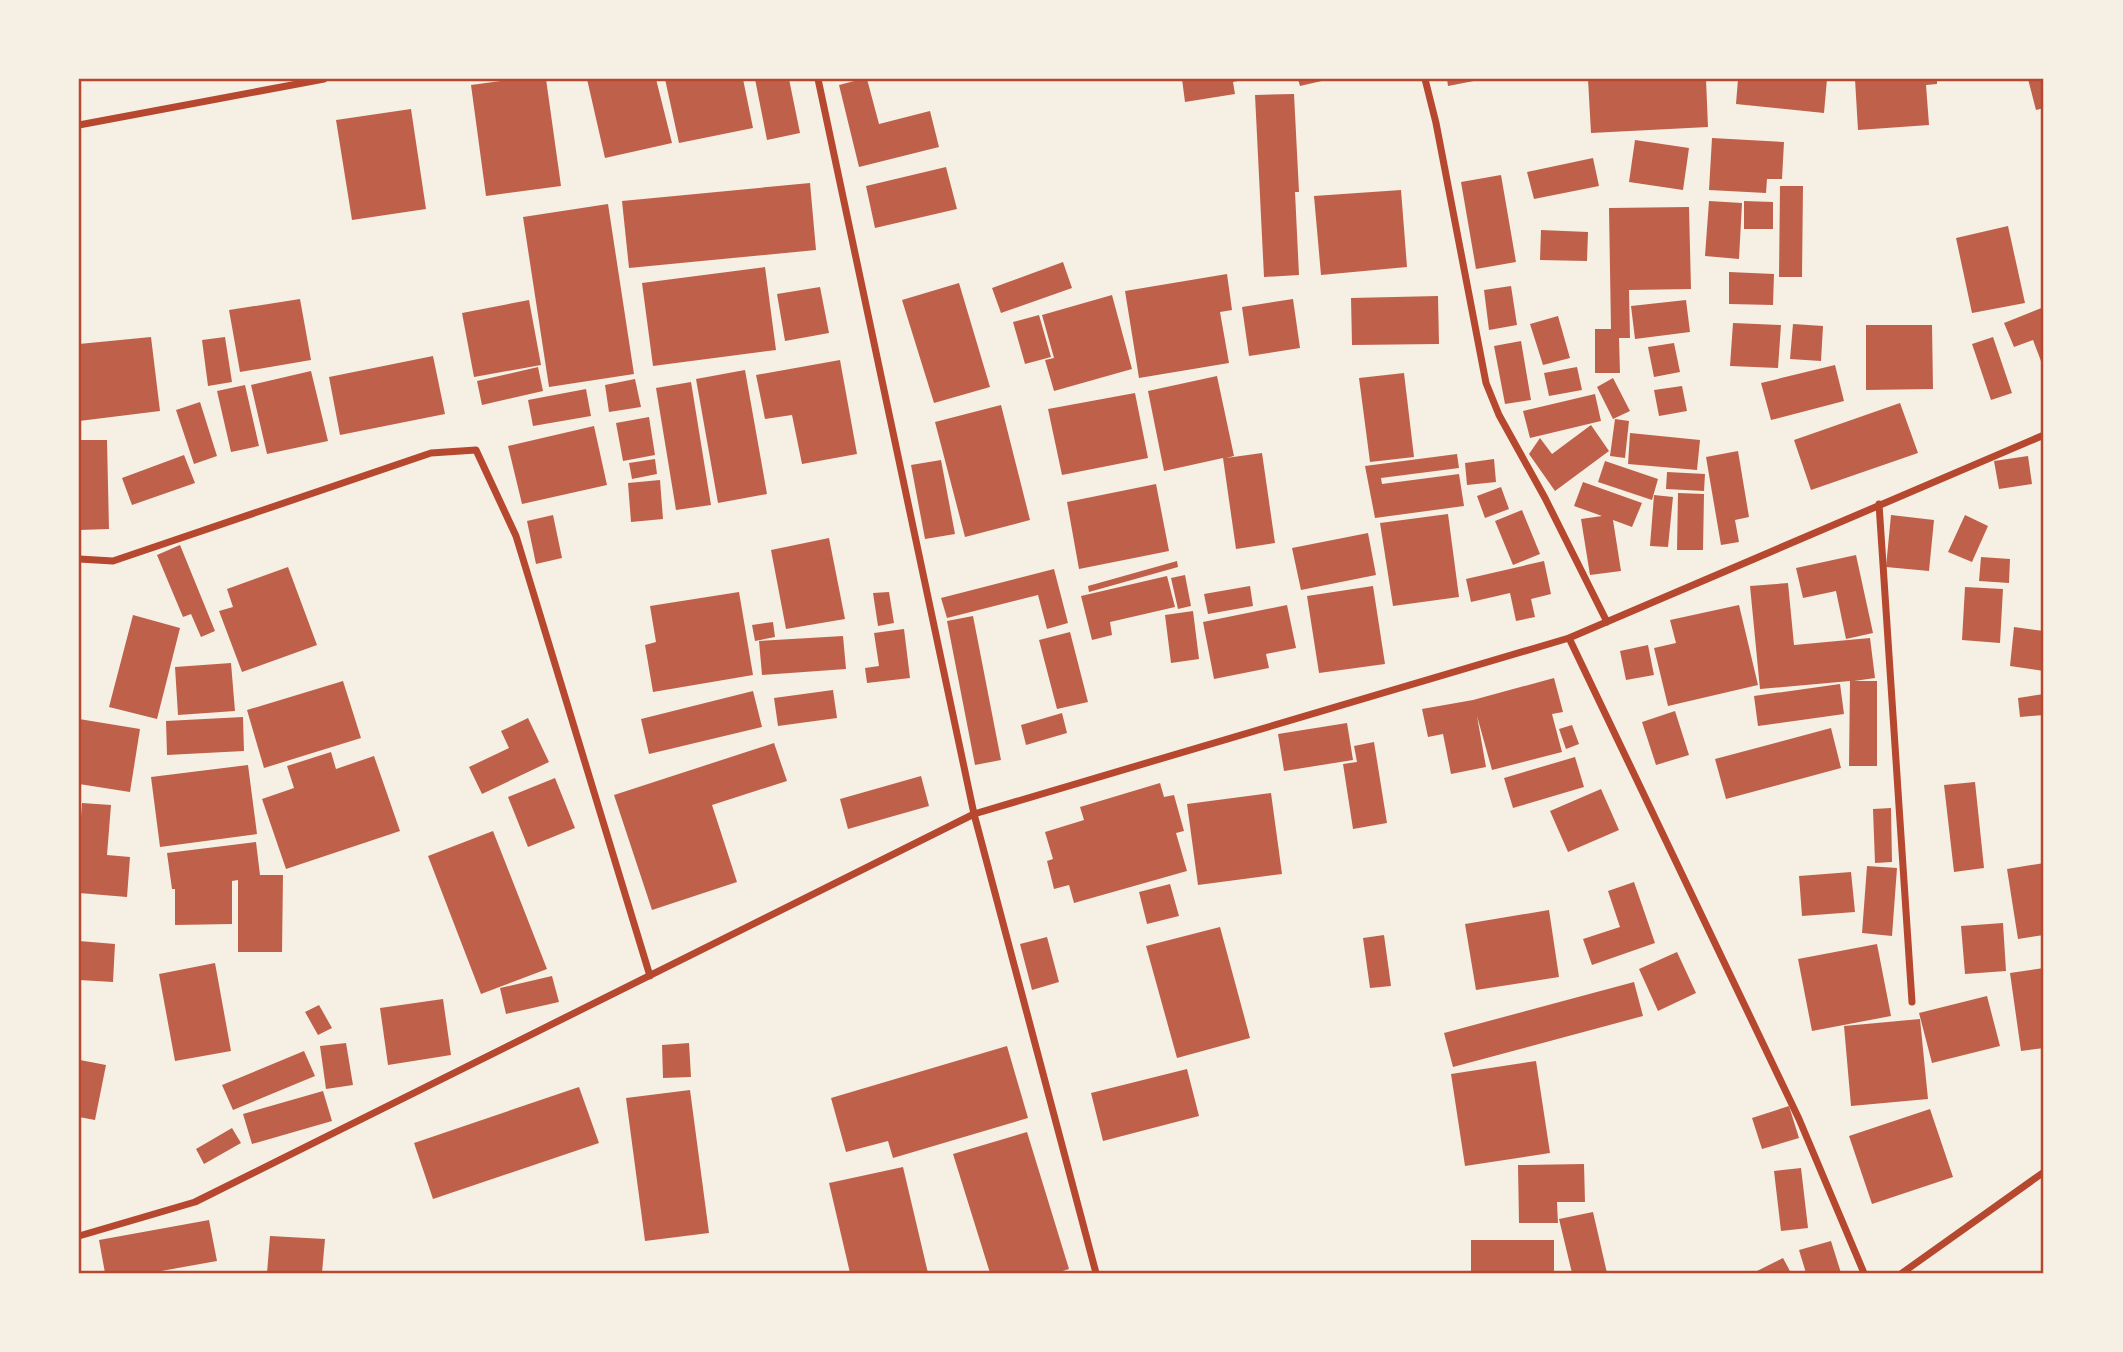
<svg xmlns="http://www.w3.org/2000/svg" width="2123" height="1352" font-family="'Roboto Condensed',sans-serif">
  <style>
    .building { fill: #bf614a }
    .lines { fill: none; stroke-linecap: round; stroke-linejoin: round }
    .minor { stroke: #b5482f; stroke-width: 7 }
    .neatline { fill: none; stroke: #b5482f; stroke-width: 2.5 }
  </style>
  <rect width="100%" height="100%" fill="#f6efe4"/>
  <path class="building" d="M515,79H546L561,186L486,196L471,85Z
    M587,79H656L672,143L605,158Z
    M665,79H743L753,128L679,143Z
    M755,79H789L800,133L767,140Z
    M862,79H867L879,124L930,111L939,147L859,167L839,85Z
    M1182,79H1242V80L1233,82L1235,94L1185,102Z
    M1298,79H1326V80L1300,86Z
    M1447,79H1479V80L1448,86Z
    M1588,79H1706L1708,127L1591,133Z
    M1738,79H1827L1824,113L1736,104Z
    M1855,79H1937V84L1926,85L1929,125L1858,130Z
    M2028,79H2044V108L2036,110Z
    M1294,94L1299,192H1295L1299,275L1264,277L1255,95Z
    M411,109L426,209L352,220L336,120Z
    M1712,138L1784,142L1782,179H1767L1766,193L1709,190Z
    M1635,140L1689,148L1683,190L1629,182Z
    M1593,158L1599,186L1534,199L1527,172Z
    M946,167L957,209L875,228L866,186Z
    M1501,175L1516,262L1476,269L1461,182Z
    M810,183L816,250L629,268L622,201Z
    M1780,186H1803L1802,277H1779Z
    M1401,190L1407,267L1321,275L1314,196Z
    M1709,201L1742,203L1739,259L1705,256Z
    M1744,201L1773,202V229H1744Z
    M608,204L634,374L549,387L523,217Z
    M1689,207L1691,289L1629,290L1630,338H1619L1620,373H1595V329H1611L1609,208Z
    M2008,226L2025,303L1972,313L1956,238Z
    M1541,230L1588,232L1587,261L1540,260Z
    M1063,262L1072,288L1001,313L992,288Z
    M765,267L776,350L653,366L642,283Z
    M1729,272L1774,274L1773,305L1729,304Z
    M1227,274L1232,310L1220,312L1229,363L1139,378L1125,291Z
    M959,283L990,387L934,403L902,300Z
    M1511,286L1517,325L1489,330L1484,290Z
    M820,287L829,333L785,341L777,294Z
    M1112,295L1132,369L1054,391L1045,360L1054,358L1042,315Z
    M1438,296L1439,344L1352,345L1351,298Z
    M300,299L311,360L240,372L229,310Z
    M1293,299L1300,348L1249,356L1242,307Z
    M529,300L541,365L474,377L462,313Z
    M1686,300L1690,332L1635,339L1631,306Z
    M2044,307V369L2033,340L2014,347L2004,323Z
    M1039,315L1051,357L1025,364L1013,322Z
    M1558,316L1570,358L1543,365L1530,324Z
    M1733,323L1781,325L1778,368L1730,366Z
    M1793,324L1823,326L1821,361L1790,359Z
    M1866,325H1932L1933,389L1866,390Z
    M151,337L160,411L79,421V344Z
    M225,337L232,382L208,386L202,340Z
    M1993,337L2012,393L1991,400L1972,344Z
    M1521,341L1531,400L1505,404L1494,346Z
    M1674,343L1680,372L1654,377L1648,347Z
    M433,356L445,414L340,435L329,377Z
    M840,360L857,454L802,464L792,415L765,419L756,375Z
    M1835,365L1844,401L1771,420L1761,383Z
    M538,367L543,391L482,405L477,381Z
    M1577,367L1582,390L1549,396L1544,373Z
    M745,370L767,494L718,503L696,379Z
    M311,371L328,441L267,454L251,385Z
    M1404,373L1414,457L1370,462L1359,378Z
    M1217,376L1234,456L1226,458L1262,453L1275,543L1236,549L1223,458L1164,471L1148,391Z
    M1613,378L1630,411L1613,419L1597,387Z
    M635,379L641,407L609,412L605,385Z
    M691,382L711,505L676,510L656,388Z
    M245,385L259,446L231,452L217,391Z
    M1682,386L1687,411L1659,416L1654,390Z
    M586,389L591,416L533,426L528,400Z
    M1135,393L1148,458L1062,475L1048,409Z
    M1595,394L1601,421L1530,438L1523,411Z
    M200,402L217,456L194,464L176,410Z
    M1900,403L1918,453L1811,490L1794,440Z
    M1001,405L1030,520L965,537L935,422Z
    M649,417L655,455L623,461L616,423Z
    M1615,419L1629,421L1625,458L1610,456Z
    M1591,425L1609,451L1555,491L1529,454L1540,438L1552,454Z
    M594,426L607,485L522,504L508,446Z
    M1630,433L1700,440L1697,470L1628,464Z
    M79,440H107L109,529L79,530Z
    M1738,451L1749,517L1735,520L1739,542L1721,545L1706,457Z
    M1457,454L1459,468L1381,478L1382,484L1459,474L1464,506L1375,518L1365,466Z
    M184,455L195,483L132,505L122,478Z
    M2028,456L2032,484L1999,489L1994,461Z
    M655,459L657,474L632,479L629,463Z
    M1494,459L1496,482L1467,485L1465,463Z
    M941,460L955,534L925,539L911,465Z
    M1605,461L1658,479L1652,500L1598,482Z
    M1667,472L1705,474L1704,491L1666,489Z
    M660,480L663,519L631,522L628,483Z
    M1583,482L1642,503L1632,527L1613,520L1621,571L1590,575L1581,519L1602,516L1574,506Z
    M1156,484L1169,551L1079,569L1067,502Z
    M1501,487L1509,509L1485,518L1477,496Z
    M1678,493L1704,494L1703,550H1677Z
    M1654,495L1673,497L1668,547L1650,546Z
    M1522,510L1540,554L1513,565L1495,521Z
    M1448,514L1459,597L1393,606L1380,523Z
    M553,515L562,558L536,564L527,521Z
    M1891,515L1934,520L1929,571L1886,567Z
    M1965,515L1988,526L1972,562L1948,552Z
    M1368,533L1376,575L1301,590L1292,548Z
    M829,538L845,619L786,629L771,550Z
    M180,545L215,631L201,637L191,614L183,617L157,555Z
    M1856,555L1873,633L1846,639L1836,591L1803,598L1796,568Z
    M1981,557L2010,559L2009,583L1979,581Z
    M1177,561L1178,567L1089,592L1088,586Z
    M1544,561L1551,594L1531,599L1535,617L1516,621L1510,593L1471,602L1466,579Z
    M288,567L317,645L242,672L219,611L233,607L227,589Z
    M1054,569L1068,623L1047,629L1038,595L947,618L941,598Z
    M1185,575L1191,606L1178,609L1171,578Z
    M1167,576L1175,607L1110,622L1112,635L1092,640L1081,596Z
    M1788,583L1794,645L1870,638L1875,678L1854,681H1877V766H1849L1850,681L1760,689L1750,586Z
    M1250,586L1253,606L1208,614L1204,594Z
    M1373,586L1385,664L1319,673L1307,596Z
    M1965,587L2003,589L2000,643L1962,640Z
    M739,592L753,675L653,692L645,645L656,642L650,606Z
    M889,592L894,623L878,626L873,593Z
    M1287,605L1296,648L1266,654L1269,668L1214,679L1203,622Z
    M1739,605L1758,685L1668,706L1654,648L1676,643L1670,620Z
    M1193,611L1199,659L1171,663L1165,615Z
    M133,615L180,628L157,719L109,707Z
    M973,616L1001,760L975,765L947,621Z
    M773,622L775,637L755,641L752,625Z
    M2014,627L2044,631V671L2010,666Z
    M904,629L910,678L867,683L865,668L879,666L874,633Z
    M1070,632L1088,702L1057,709L1039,640Z
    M843,636L846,669L762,675L759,641Z
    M1648,645L1654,675L1626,680L1620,651Z
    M231,663L235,711L178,715L175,667Z
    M1554,678L1563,712L1552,714L1562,752L1492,770L1477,716L1486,767L1451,774L1443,734L1428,737L1422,709L1473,700Z
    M343,681L361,738L264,768L247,710Z
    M1840,684L1844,714L1758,726L1754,696Z
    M833,690L837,718L778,726L774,698Z
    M753,691L762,727L649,754L641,719Z
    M2044,694V715L2020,717L2018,698Z
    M1675,711L1689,755L1656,765L1642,722Z
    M1062,713L1067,733L1026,745L1021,725Z
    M243,717L244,751L167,755L166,721Z
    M528,718L549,762L482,794L469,767L509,748L501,731Z
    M79,719L140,729L130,792L79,784Z
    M1347,723L1353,760L1284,771L1278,734Z
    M1572,725L1579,744L1566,749L1559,729Z
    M1831,728L1841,768L1726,799L1715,759Z
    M1374,742L1387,823L1353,829L1343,764L1357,762L1354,746Z
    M774,743L787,781L712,805L737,882L652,910L614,795Z
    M331,752L336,769L374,756L400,831L286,869L262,799L294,788L287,766Z
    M1575,757L1584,787L1513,808L1504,778Z
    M248,765L257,834L160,847L151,777Z
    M921,776L929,806L848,829L840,799Z
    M555,778L575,828L528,847L508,797Z
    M1975,782L1984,868L1954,872L1944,785Z
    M1160,783L1164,797L1174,795L1184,831L1176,833L1187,871L1074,903L1069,885L1054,889L1047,861L1053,859L1045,832L1084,820L1080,807Z
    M1601,789L1619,830L1568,852L1550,811Z
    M1271,793L1282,874L1198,885L1187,804Z
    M82,803L111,805L107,855L130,857L127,897L79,893V845Z
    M1891,808L1892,862L1875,863L1873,809Z
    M493,831L547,969L481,994L428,856Z
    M256,842L260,875H283L282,952H238V880L232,881V924L175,925V889H172L167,853Z
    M2044,863V935L2018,939L2007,869Z
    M1867,866L1897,868L1892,936L1862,933Z
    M1851,872L1855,912L1802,916L1799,876Z
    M1634,882L1655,943L1592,965L1583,939L1620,927L1608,891Z
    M1170,884L1179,916L1147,924L1139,892Z
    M1549,910L1559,977L1476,990L1465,924Z
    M2003,923L2006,971L1965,974L1961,926Z
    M1220,927L1250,1038L1177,1058L1146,946Z
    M1384,935L1391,986L1370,988L1363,938Z
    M1047,937L1059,982L1032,990L1020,944Z
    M79,941L115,944L113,982L79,980Z
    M1877,944L1891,1016L1812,1031L1798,959Z
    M1677,952L1696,993L1658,1011L1639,969Z
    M215,963L231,1051L175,1061L159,974Z
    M2044,968V1048L2021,1051L2010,973Z
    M552,976L559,1002L506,1014L500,988Z
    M1634,982L1643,1016L1453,1067L1444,1033Z
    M1987,996L2000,1046L1932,1063L1919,1013Z
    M443,999L451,1055L388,1065L380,1008Z
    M319,1005L332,1028L318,1035L305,1012Z
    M1920,1019L1928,1099L1851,1106L1844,1026Z
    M346,1043L353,1085L326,1089L320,1046Z
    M689,1043L691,1077L663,1078L662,1045Z
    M1007,1046L1028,1118L893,1158L888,1141L846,1152L831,1098Z
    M304,1051L315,1076L233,1110L222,1085Z
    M80,1060L106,1065L95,1120L79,1117Z
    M1536,1061L1550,1153L1465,1166L1451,1074Z
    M1187,1069L1199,1116L1103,1141L1091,1093Z
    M579,1087L599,1143L433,1199L414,1143Z
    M690,1090L709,1233L645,1241L626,1098Z
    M323,1091L332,1121L252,1144L243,1114Z
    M1789,1106L1799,1138L1762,1149L1752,1118Z
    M1930,1109L1953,1177L1872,1204L1849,1136Z
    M232,1128L241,1143L204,1164L196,1149Z
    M1027,1132L1069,1269L1056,1273H990L953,1154Z
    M1584,1164L1585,1202H1557L1558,1223H1519L1518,1165Z
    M903,1167L928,1273H850L829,1183Z
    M1801,1168L1808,1228L1781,1231L1774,1171Z
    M1593,1212L1607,1273H1572L1559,1219Z
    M209,1220L217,1261L150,1273H105L99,1240Z
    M270,1236L325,1239L322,1273H267Z
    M1471,1240H1554V1273H1471Z
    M1831,1241L1841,1273H1806L1799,1250Z
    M1783,1258L1791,1273H1753Z"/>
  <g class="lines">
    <path class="minor" d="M818,79L974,814L1096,1273
      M1425,79L1436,123L1486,383L1499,415L1545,498L1607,622
      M79,125L324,79
      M1879,504L1912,1002
      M79,559L113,561L431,453L476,450L516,536L650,976
      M1569,638L1799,1119L1864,1273
      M79,1236L195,1202L974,814L1569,638L2044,435
      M1902,1273L2044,1172"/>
  </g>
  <rect width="2123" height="1352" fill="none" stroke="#f6efe4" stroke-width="161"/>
  <rect x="80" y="80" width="1962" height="1192" class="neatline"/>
</svg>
